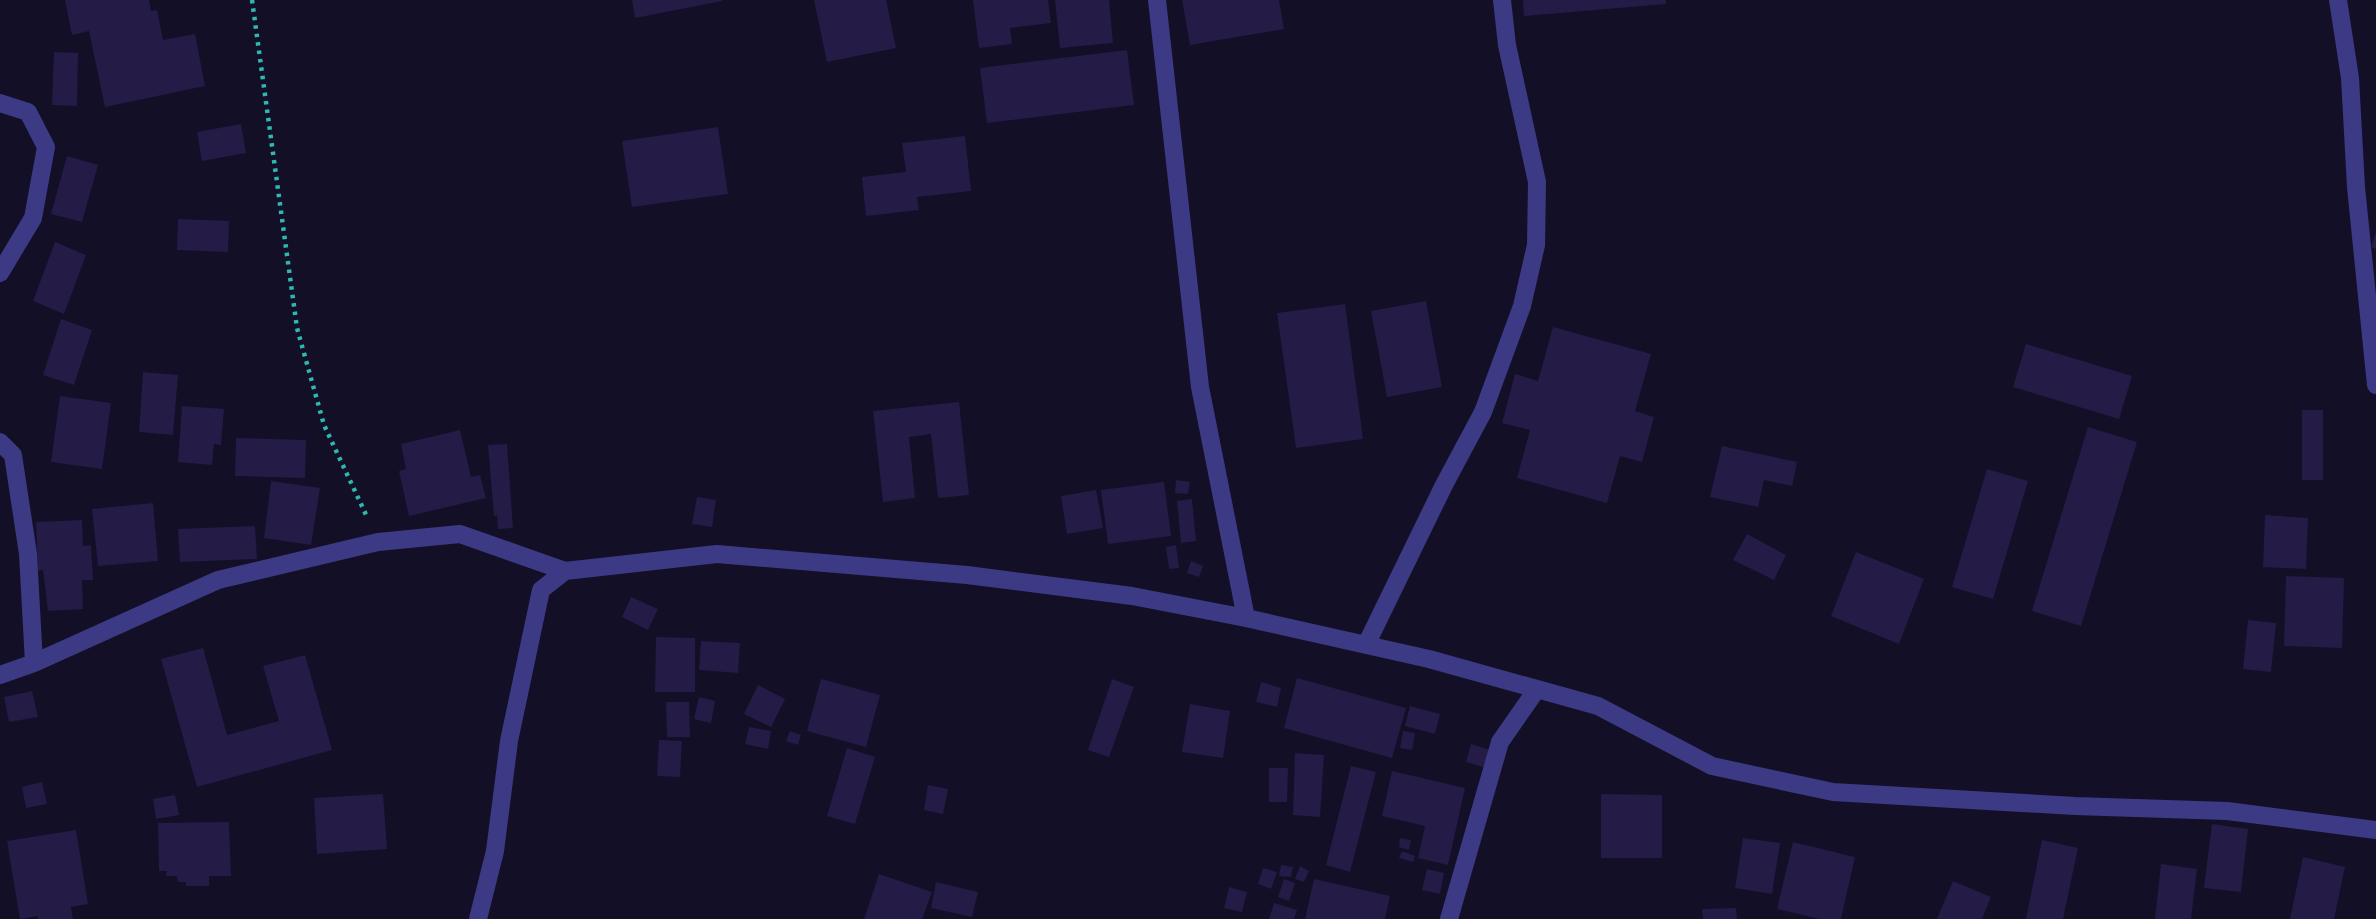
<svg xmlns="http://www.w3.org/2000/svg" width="2376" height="919" font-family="Karla,sans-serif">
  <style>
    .building { fill: #241b47 }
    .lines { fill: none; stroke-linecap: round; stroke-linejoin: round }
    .path { stroke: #2fb8b0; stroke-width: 4.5; stroke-dasharray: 3.5 5; stroke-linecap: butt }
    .street { stroke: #3d3a85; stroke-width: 18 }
  </style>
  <rect width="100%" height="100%" fill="#130f26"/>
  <path class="building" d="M65,0H149L151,11L157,10L163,40L195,34L205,86L105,107L89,31L72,35Z
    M632,0H722V1L635,18Z
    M814,0H886L896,48L827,62Z
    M973,0H1048L1051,23L1010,28L1012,44L979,48Z
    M1055,0H1109L1113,43L1060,48Z
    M1182,0H1279L1284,29L1190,45Z
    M1523,0H1666V4L1524,16Z
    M1127,50L1134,105L987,123L980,68Z
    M54,52L78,53L77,106L52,105Z
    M241,124L246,153L202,161L197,132Z
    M718,127L728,194L632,207L622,141Z
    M965,136L971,191L917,197L919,210L866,216L862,177L906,172L902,143Z
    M67,156L98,165L82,222L51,214Z
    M178,219L229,221L228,252L177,250Z
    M2376,232V249L2371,247Z
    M55,242L86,255L64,314L33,301Z
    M1426,301L1442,387L1387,397L1371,311Z
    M1345,304L1363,439L1296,448L1277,313Z
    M61,319L92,330L74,385L43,375Z
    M1553,327L1651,354L1635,411L1654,417L1642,462L1620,456L1607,503L1517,478L1530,430L1502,423L1515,374L1538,381Z
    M2026,344L2132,376L2119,419L2013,387Z
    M143,372L178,375L173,435L139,432Z
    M60,396L111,403L102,469L51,462Z
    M959,402L969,495L938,498L931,434L909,437L915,498L883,502L873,411Z
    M182,406L224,409L221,445L214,444L212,465L178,462Z
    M2302,410H2323V480H2302Z
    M2088,427L2137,442L2081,626L2032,611Z
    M460,430L471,477L480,475L486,498L409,516L399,471L406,469L401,444Z
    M236,438L306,440L305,478L235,476Z
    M507,444L513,528L498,529L497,515L494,516L488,445Z
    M1722,446L1797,462L1792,486L1764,480L1758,507L1710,497Z
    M1987,469L2028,481L1993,599L1952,587Z
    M1176,480L1190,482L1188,494L1175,493Z
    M271,481L320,488L311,545L264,538Z
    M1164,482L1171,536L1108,544L1101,490Z
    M1096,490L1103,528L1067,534L1061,496Z
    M697,497L716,500L712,527L692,524Z
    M1192,499L1196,541L1181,543L1177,501Z
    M153,503L158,561L98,566L92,509Z
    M2265,515L2308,518L2306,569L2263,567Z
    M82,520L83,546L91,545L93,580H82L83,609L48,611L43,570L38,571L36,522Z
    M255,526L257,559L180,562L178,529Z
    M1747,534L1786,555L1774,580L1733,560Z
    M1176,545L1179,568L1169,569L1166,547Z
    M1856,552L1924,579L1899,644L1831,616Z
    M1191,561L1203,566L1199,577L1187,573Z
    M2286,576L2344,578L2342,648L2284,646Z
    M631,597L658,609L648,630L622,617Z
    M2248,620L2276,623L2271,672L2243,669Z
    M656,637L695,638V692H655Z
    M701,641L740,643L738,673L699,670Z
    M203,648L227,735L279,721L263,666L305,655L332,750L197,787L161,659Z
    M1297,678L1406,708L1392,758L1284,728Z
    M821,679L880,695L866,747L807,731Z
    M1112,679L1134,687L1109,757L1088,750Z
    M1261,682L1281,688L1277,707L1256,702Z
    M758,685L785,699L771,727L744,714Z
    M32,691L38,717L9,722L4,697Z
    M699,697L715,701L711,723L694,719Z
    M666,702H689L690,737H667Z
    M1190,704L1230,711L1223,758L1182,752Z
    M1410,706L1440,714L1435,734L1405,726Z
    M749,727L771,731L768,749L745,744Z
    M790,731L801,735L798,745L786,741Z
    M1403,731L1415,733L1412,750L1400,748Z
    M659,740L682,741L680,777L657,776Z
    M1471,744L1490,750L1486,768L1466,762Z
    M847,748L875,757L855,824L827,816Z
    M1295,753L1324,755L1320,817L1293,815Z
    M1351,766L1376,772L1350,872L1326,865Z
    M1269,768H1288L1287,802H1269Z
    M1392,771L1465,788L1448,865L1418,858L1425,826L1382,816Z
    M42,782L47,804L26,808L22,787Z
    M928,785L948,789L943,814L924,810Z
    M383,794L387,849L317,854L314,798Z
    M1601,794L1662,795V858H1601Z
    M175,795L179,815L156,819L153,799Z
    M229,822L231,876H209V886H186V882H178L177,876H166L167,871H159L158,823Z
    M2212,824L2248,829L2241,892L2204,888Z
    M76,830L88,904L71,907L73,919H38V916L20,919L7,841Z
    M1400,838L1411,840L1409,850L1399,847Z
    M1743,838L1780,843L1772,894L1735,888Z
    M2042,840L2078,848L2063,919H2026Z
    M1793,842L1855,857L1841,919H1820L1777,909Z
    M1402,851L1415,856L1413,862L1399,858Z
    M2303,857L2345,867L2334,919H2290Z
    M2161,864L2197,869L2191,919H2155Z
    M1281,865L1293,867L1291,877L1279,876Z
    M1300,866L1309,871L1304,882L1295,879Z
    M1263,868L1277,872L1271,889L1258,884Z
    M1427,869L1444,873L1440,894L1422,890Z
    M879,874L932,892L922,919H864Z
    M1284,879L1295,883L1289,901L1278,897Z
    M1314,879L1390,896L1385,919H1305Z
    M1953,881L1991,897L1982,919H1937Z
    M936,882L978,892L972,917L931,908Z
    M1229,887L1247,892L1242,912L1224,908Z
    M1274,903L1297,910L1294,919H1269Z
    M1736,908L1737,919H1703L1702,909Z"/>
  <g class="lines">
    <path class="path" d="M252,0L297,328L324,425L368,519"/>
    <path class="street" d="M1157,0L1200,387L1246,618
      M2338,0L2350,78L2356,187L2376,385
      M0,103L28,112L46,147L33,218L0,273
      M0,442L13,455L28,554L34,663
      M1366,645L1444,485L1483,412L1522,306L1536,245L1537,182L1507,45L1502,0
      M0,675L34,663L218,580L378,542L460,534L565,571L717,554L967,575L1132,596L1246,618L1429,659L1598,706L1712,766L1833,792L2075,806L2227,811L2376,830
      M478,919L495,851L509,741L541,590L565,571
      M1449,919L1500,742L1537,689"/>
  </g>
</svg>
